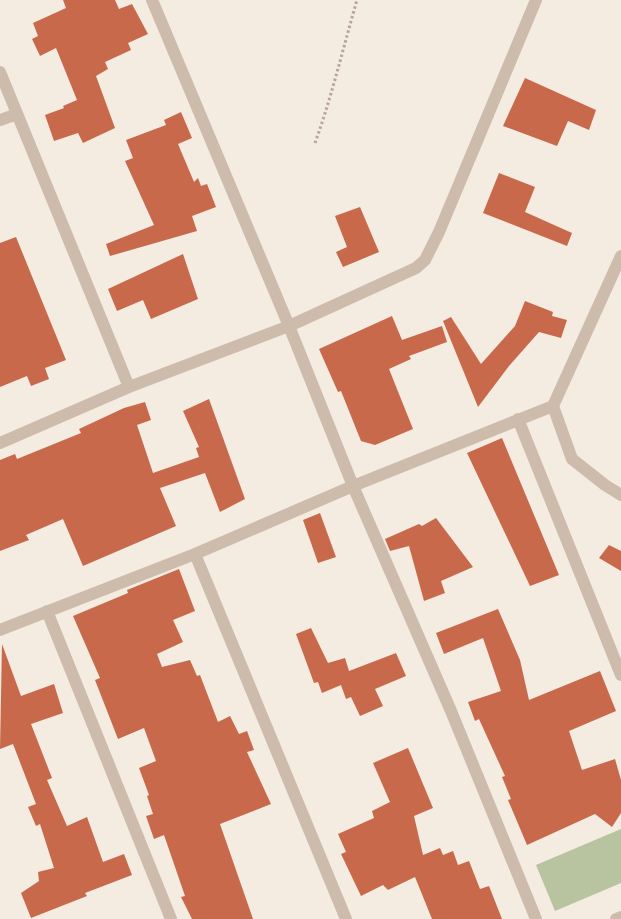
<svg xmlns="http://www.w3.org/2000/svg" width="621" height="919" font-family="'Varela Round',sans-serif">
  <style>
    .green { fill: #b8c4a0 }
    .building { fill: #c8694b }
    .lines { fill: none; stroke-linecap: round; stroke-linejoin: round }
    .path { stroke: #b9a596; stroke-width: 3; stroke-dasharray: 2.5 2.5; stroke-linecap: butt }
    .minor { stroke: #cdbbac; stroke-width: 12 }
  </style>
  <rect width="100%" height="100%" fill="#f4ebe1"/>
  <path class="green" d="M621,829V883L555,911L536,865Z"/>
  <path class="building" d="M63,0H115L119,9L132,4L148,34L128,43L131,50L105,62L108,69L96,76L115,128L83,143L78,133L54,141L45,115L64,108L63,106L77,100L56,48L40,56L32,39L38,36L33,23L66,8Z
    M525,78L596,110L589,130L568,121L557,146L503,126Z
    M181,112L192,138L178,144L194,182L198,178L201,186L207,184L216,207L192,216L197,231L110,256L106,244L154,225L125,161L133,158L126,140L166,125L164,120Z
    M499,173L535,187L525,212L572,233L567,246L483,213Z
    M360,207L379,252L343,267L336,252L347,247L335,216Z
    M16,237L66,360L45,368L49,379L31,386L27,376L0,387V243Z
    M183,254L198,299L151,319L143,300L117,311L108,289Z
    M525,301L553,312L552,316L567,320L561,338L539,332L509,366L478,407L443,321L451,317L481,364L515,326Z
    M392,316L402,340L442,326L447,342L409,356L411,359L389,369L413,429L375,445L361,441L341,391L338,392L319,349Z
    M209,399L245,499L220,512L205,473L160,488L176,526L83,566L63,519L26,535L29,540L0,551V460L15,454L17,459L81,433L79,429L124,408L145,402L151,420L137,425L153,473L199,457L196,448L199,447L183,411Z
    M502,438L559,575L530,586L467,453Z
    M320,513L336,557L318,563L303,520Z
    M436,518L473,567L441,581L445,593L424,601L409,546L390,551L385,539L419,524L422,526Z
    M609,545L621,551V571L599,558Z
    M179,569L195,611L173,620L183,642L157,654L162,667L190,660L197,676L200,675L218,722L230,716L239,734L247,731L254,750L247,752L271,804L220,824L253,919H192L181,897L185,896L164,835L154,839L146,816L153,814L147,796L149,795L139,768L156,761L144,728L118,739L95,680L100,678L73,616L128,593L127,590Z
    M498,609L520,660L529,700L600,671L616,711L569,731L582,770L615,759L621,780V813L612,827L595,814L527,845L508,800L511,799L502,777L505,776L479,719L475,721L468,702L501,691L483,638L444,654L436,633Z
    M311,628L328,663L345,658L349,671L396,653L406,676L375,689L383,706L360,716L351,697L346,699L341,685L322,693L318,682L314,683L296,634Z
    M2,644L21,696L54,684L63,713L31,724L52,778L47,780L67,826L87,817L103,862L124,854L132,875L85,893L87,896L31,918L21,893L39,881L38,872L54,868L40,824L36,826L28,807L36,804L13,744L0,749Z
    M408,748L433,808L414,816L423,855L440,848L443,855L453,851L458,865L469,861L480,889L489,886L502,919H432L415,877L388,890L383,885L361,896L341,854L346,852L338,834L374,818L372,811L390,802L373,763Z"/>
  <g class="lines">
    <path class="path" d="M315,143C332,96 343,48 357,0"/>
    <path class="minor" d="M152,0L289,326L353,486L451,711L536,919
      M0,72L129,387
      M0,120L17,114
      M621,256L553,406L572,459L605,485L621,495
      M518,419L621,675
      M0,443L129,387L289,326L416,268L425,260L439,232L536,0
      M195,554L346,919
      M47,611L171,919
      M0,630L195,554L353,486L553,406
      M616,919L621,917"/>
  </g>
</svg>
